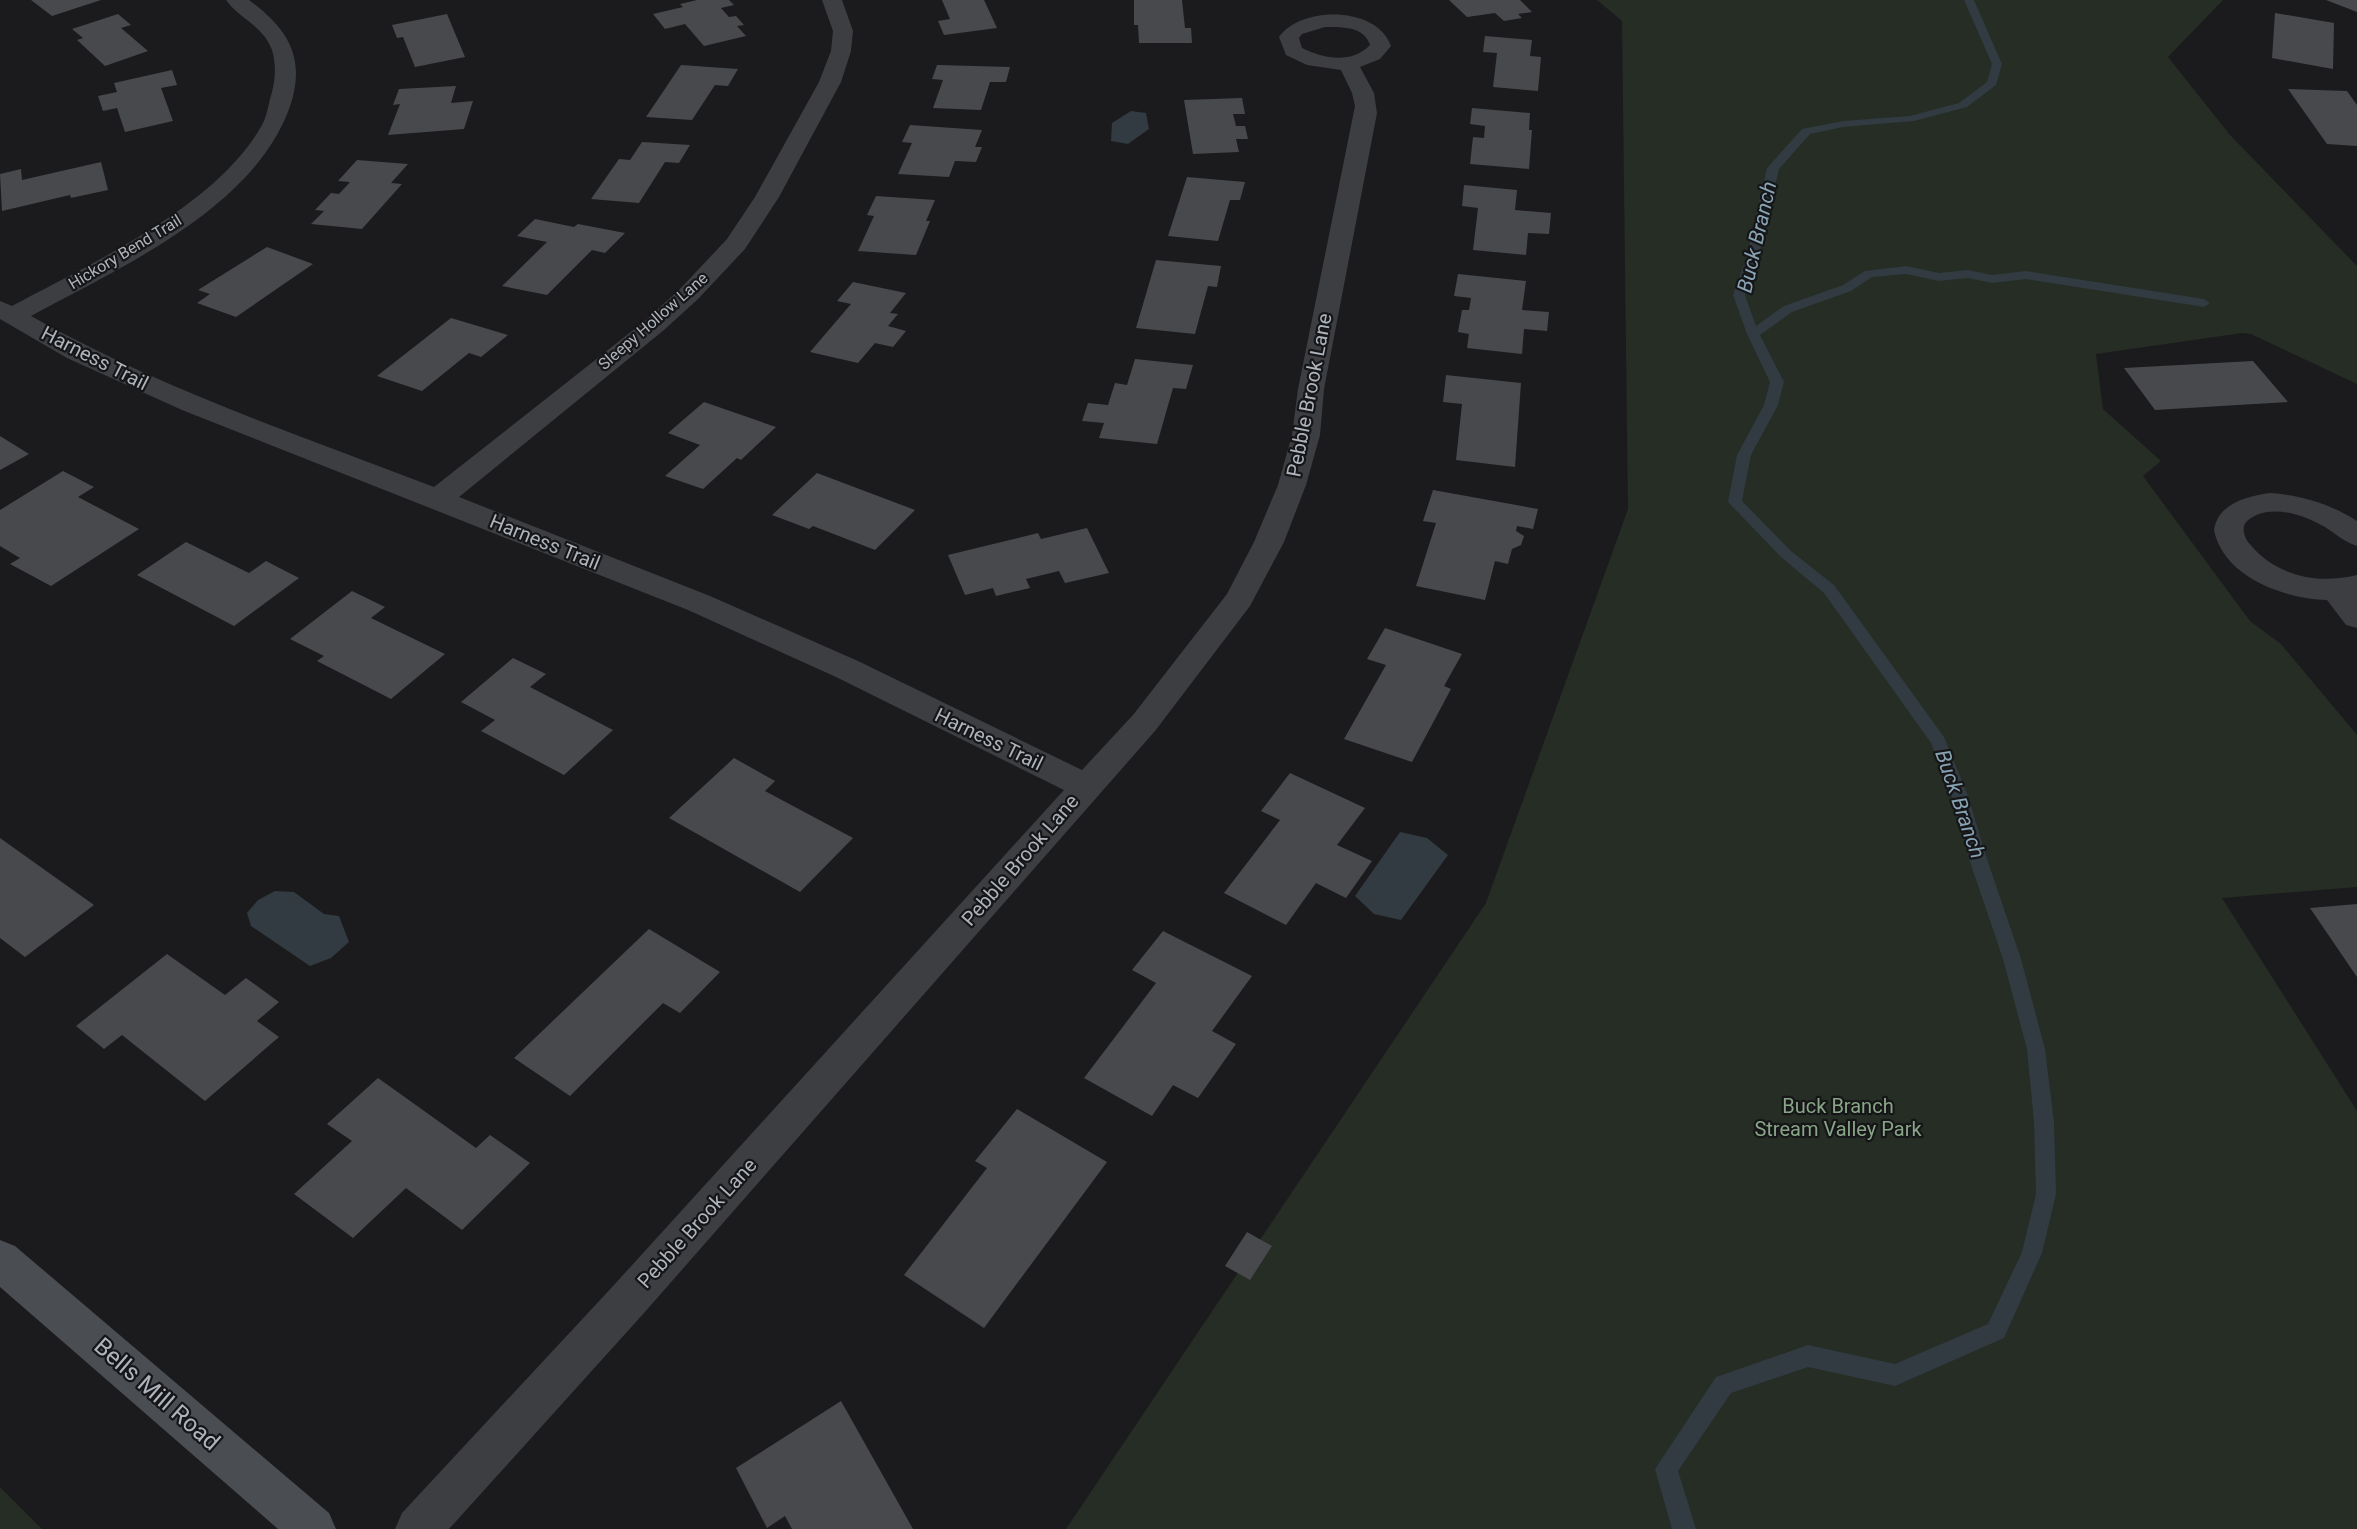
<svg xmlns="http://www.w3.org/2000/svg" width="2357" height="1529" font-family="Roboto,sans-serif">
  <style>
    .green { fill: #252d25 }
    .water { fill: #313b41 }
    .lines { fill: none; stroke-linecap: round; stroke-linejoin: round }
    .stream { fill: #313b41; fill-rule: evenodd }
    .building { fill: #48494d }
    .street { fill: #3c3e42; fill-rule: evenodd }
    .secondary { fill: #4a4d52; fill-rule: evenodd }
    .labels { text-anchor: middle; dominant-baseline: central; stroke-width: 4.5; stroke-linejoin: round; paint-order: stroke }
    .far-street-label { font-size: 16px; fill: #aeb4bc; stroke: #161618 }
    .street-label { font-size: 20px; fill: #aeb4bc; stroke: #161618 }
    .park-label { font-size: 20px; fill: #88a587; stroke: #161618 }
    .water-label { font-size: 21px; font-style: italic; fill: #88a3b4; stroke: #161618 }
    .near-street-label { font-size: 24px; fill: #aeb4bc; stroke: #161618 }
  </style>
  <rect width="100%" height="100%" fill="#1b1b1d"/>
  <path class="green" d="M1597,0H2223L2168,57L2230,135L2357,266V384L2251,334L2242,333L2096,354L2103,409L2161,461L2143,476L2250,621L2281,644L2357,735V887L2222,898L2357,1111V1529H1066L1486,903L1628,509L1622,21Z
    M0,1487L42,1529H0Z"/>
  <path class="water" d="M1131,111L1146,113L1149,129L1128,144L1111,141L1112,123Z
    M1400,832L1427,838L1448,855L1401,920L1374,914L1355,896Z
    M275,891L294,892L324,914L339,916L349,942L331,958L310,966L251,926L247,913L258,900Z"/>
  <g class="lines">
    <path class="stream" d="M1964,0H1974L2002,64L1996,85L1967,107L1914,121L1843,127L1810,134L1779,169L1758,259L1745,295L1756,326L1784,306L1843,285L1865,271L1906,266L1939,273L1968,270L1992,275L2026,271L2204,299L2210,303L2204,307L2026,279L1992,283L1968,278L1939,281L1906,274L1872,277L1851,291L1792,312L1760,335L1784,382L1778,405L1751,455L1742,501L1791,551L1834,585L1944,737L1968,796L1986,856L2021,959L2045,1049L2054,1122L2056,1194L2042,1253L2004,1338L1895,1386L1808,1367L1731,1393L1678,1471L1696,1529H1672L1655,1469L1716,1377L1808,1345L1895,1364L1988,1324L2022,1252L2036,1194L2034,1122L2027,1049L2003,959L1968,856L1952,796L1931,743L1824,593L1781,557L1728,502L1737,455L1764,405L1770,382L1747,334L1733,295L1746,259L1767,168L1802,129L1843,121L1910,116L1959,103L1987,82L1992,64Z"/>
  </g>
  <path class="building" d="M31,0H101L52,16Z
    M697,0H729L734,5L721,8L729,17L736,16L744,25L737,26L746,36L704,46L685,24L665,29L653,14L683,7L680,4Z
    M942,0H984L997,28L944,35L938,21L950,19Z
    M1134,0H1182L1185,28H1191L1192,43H1139L1138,25H1134Z
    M1449,0H1520L1532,12L1518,14L1522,18L1504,21L1495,13L1467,17Z
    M2326,0H2357V12Z
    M2275,13L2334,23L2333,69L2272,58Z
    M118,14L131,25L121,28L148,51L105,66L77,40L83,38L72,29Z
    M447,14L465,57L415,67L403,37L397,38L392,25Z
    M1485,36L1532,40L1530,56L1541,57L1538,91L1493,87L1497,53L1483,52Z
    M681,65L738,69L728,86L715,85L692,120L646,117Z
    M937,65L1010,67L1006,82H990L981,110L933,108L943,80L932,79Z
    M172,70L177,85L161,88L173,121L125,132L117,108L103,111L98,96L117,92L114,83Z
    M456,86L451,103L473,101L464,129L388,135L400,104L393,105L399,89Z
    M2288,89L2347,91L2357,105V146L2327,144Z
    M1242,98L1245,114H1233L1236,126H1245L1248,139H1236L1239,152L1193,154L1184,100Z
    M1472,108L1530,113L1529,130H1532L1529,169L1470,164L1473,137L1484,138L1485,126L1470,124Z
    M910,125L982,130L975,147H982L976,162L955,161L949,177L898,174L912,143L902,142Z
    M642,142L690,145L679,163L665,162L639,203L591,199L619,159L630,160Z
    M357,160L408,164L391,183L402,184L362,229L311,224L324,211L315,210L331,193L339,194L350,182L338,181Z
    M101,162L108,190L71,198L70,195L2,211L0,174L21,169L22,180Z
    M1187,177L1245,182L1240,200H1230L1218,241L1168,236Z
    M1464,185L1517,190L1515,210L1551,213L1549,234L1528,233L1526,255L1473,250L1478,208L1462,206Z
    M876,196L935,200L926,221H930L916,255L858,251L874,216L867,215Z
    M535,219L574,227L578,224L625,233L605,253L592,250L547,295L502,286L547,242L517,236Z
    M267,247L313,264L236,317L197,303L210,294L198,290Z
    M1156,260L1221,266L1217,287L1208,286L1195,334L1136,328Z
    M1458,274L1526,281L1522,310L1549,312L1547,331L1524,329L1522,354L1467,348L1469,334L1458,332L1462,310H1469L1471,298L1454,296Z
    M853,282L906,293L890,313L898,314L888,326L906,331L893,347L875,343L858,363L810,352L851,304L837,301Z
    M451,318L508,335L481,357L469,353L422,391L377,376Z
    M1135,359L1193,365L1186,389L1173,388L1157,444L1099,438L1104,423L1082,421L1088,403L1108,405L1115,383L1127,385Z
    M2253,361L2288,402L2155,410L2124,368Z
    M1446,375L1521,383L1515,467L1456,460L1462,404L1443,402Z
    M704,402L776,427L741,460L737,458L703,489L665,476L700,445L668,433Z
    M0,436L29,454L0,470Z
    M63,471L94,487L78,497L139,529L51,586L10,564L20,558L0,546V510Z
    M817,473L915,510L875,550L813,526L809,529L772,515Z
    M1433,490L1538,509L1533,529L1517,526L1516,531L1524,536L1521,545L1512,549L1508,564L1495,561L1485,600L1416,586L1436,523L1423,521Z
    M1087,528L1109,573L1065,583L1059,571L1026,579L1030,588L996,596L993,588L965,595L948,555L1038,533L1041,539Z
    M186,542L249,573L266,561L299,578L234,626L137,575Z
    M352,591L385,607L371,618L445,654L391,699L317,661L324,656L290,639Z
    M1385,628L1462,654L1444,686L1451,689L1412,762L1344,739L1386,665L1367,659Z
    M513,658L546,674L530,687L613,730L564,775L481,731L495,720L461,702Z
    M734,758L775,781L765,791L853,838L800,892L669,818Z
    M1290,773L1365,808L1337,845L1372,861L1346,898L1316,883L1286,925L1224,893L1280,820L1261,811Z
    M0,838L94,905L25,957L0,938Z
    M2357,904V977L2310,908Z
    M649,929L720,972L680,1013L663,1003L570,1096L514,1058Z
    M1163,931L1252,976L1212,1031L1236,1044L1198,1098L1173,1085L1152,1116L1084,1078L1156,983L1132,970Z
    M167,954L225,995L246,978L279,1002L257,1021L279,1037L205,1101L122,1035L104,1049L76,1026Z
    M378,1078L476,1148L490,1135L530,1163L462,1230L406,1188L353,1238L294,1194L352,1141L327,1124Z
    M1017,1109L1107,1162L984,1328L904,1275L987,1168L975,1161Z
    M1247,1232L1272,1246L1250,1280L1225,1266Z
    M841,1401L913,1529H792L785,1516L767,1528L736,1468Z"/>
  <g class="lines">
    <path class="street" d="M226,0H249C285,27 305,54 292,100C260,206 121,267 31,316C159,388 298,435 434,487L646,320L680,289L727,239L755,197L819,82L831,51L833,31L822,0H842L853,31L851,51L841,82L779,197L745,249L698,299L664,330L459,497L710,596L858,661L1082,770L1133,715L1227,594L1254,542L1278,485L1292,435L1298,389L1355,106L1352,93L1341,70L1307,65L1286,55L1279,37C1300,6 1377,5 1391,46L1380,59L1360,67L1374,93L1377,113L1324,389L1320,435L1306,485L1284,542L1250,606L1155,731L644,1313L449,1529H395L402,1513L614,1285L1064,790L836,677L688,610L182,410L67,358L0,319V301L12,306C92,263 217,206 262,125C266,118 268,108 270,99C275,83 277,67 272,50C263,25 239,19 226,0ZM1325,27C1342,27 1364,26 1370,45C1352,64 1324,59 1302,48L1299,38L1302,34Z
      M2270,493C2302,495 2330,504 2357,521V546C2344,542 2336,534 2325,527C2304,515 2268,502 2247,521C2241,527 2244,536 2248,542C2275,576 2317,585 2357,575V628L2346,625L2327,600C2285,599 2223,577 2214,530C2218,503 2248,496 2270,493Z"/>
    <path class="secondary" d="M0,1240L15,1246L329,1513L336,1529H278L0,1287Z"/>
  </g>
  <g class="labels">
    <g class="far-street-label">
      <text transform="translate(125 252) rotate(-31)">Hickory Bend Trail</text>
      <text transform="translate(653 321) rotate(-41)">Sleepy Hollow Lane</text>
    </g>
    <g class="street-label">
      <text transform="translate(95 358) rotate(27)">Harness Trail</text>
      <text transform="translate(1309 395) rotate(-79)">Pebble Brook Lane</text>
      <text transform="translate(545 542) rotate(22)">Harness Trail</text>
      <text transform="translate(989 739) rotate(26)">Harness Trail</text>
      <text transform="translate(1020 860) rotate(-49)">Pebble Brook Lane</text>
      <text transform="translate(697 1223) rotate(-48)">Pebble Brook Lane</text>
    </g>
    <g class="park-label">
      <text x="1838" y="1106">Buck Branch<tspan x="1838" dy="23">Stream Valley Park</tspan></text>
    </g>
    <g class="water-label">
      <text transform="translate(1757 237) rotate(-77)">Buck Branch</text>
      <text transform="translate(1960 804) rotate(71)">Buck Branch</text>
    </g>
    <g class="near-street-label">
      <text transform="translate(157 1394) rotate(41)">Bells Mill Road</text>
    </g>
  </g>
</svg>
